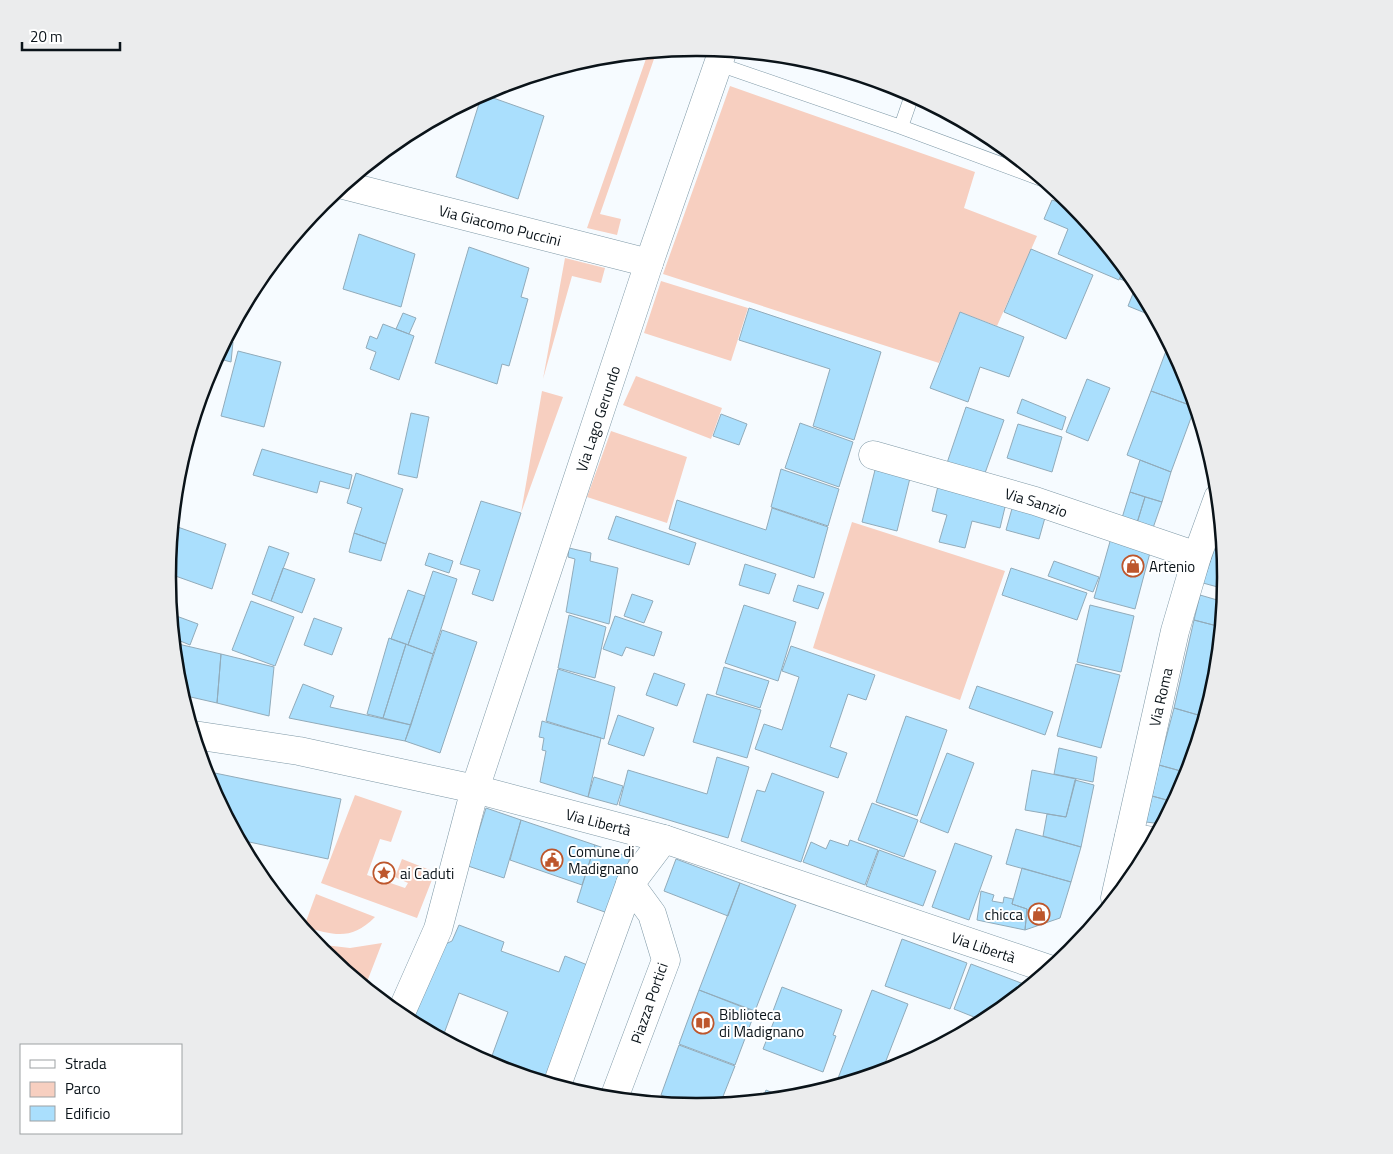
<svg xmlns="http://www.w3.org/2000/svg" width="1393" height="1154" font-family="'Titillium Web',sans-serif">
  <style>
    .green { fill: #f7cfc0 }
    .building { fill: #aadffd; stroke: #91abba }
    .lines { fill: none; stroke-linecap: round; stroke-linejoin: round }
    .lane-casing { stroke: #7e98a6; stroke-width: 15 }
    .street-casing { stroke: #7e98a6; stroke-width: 29 }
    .lane { stroke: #fff; stroke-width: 14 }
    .street { stroke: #fff; stroke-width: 28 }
    .labels { text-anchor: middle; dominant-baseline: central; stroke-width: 4; stroke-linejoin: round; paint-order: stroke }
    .street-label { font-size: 15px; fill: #0a1319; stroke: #fff }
    .poi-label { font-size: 15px; fill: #0a1319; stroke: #fff; text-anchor: start }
    .rim { fill: none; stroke: #0a1319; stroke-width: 2.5 }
  </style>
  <rect width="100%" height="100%" fill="#f6fbff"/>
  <path class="green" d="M648,53L655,56L600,214L621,219L617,235L587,228Z
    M730,86L975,172L964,208L1037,236L997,326L960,312L939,363L663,274Z
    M565,258L605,268L601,283L572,276L543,379Z
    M661,281L748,308L731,361L644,333Z
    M636,376L722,408L711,439L623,405Z
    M542,391L563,397L521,513Z
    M611,431L687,457L667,523L587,497Z
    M852,522L1005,571L960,700L813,648Z
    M355,795L402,811L391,842L380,839L367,875L405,888L408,883L395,877L402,859L435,872L417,918L321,883Z
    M316,894L375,917C351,941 335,935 304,927Z
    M382,943L365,987L316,944L350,948Z"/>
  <path class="building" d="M482,94L544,116L518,199L456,177Z
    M1052,200L1075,208L1124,267L1119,280L1058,254L1068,229L1044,219Z
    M359,234L415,254L401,307L343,289Z
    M469,247L529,268L521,297L528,299L509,366L502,364L497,384L435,363Z
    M1031,249L1093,275L1066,339L1004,312Z
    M1125,268L1137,283L1139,286L1120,279Z
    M1136,286L1139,287L1155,317L1128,306Z
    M749,308L881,352L854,440L813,426L830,369L739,340Z
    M960,312L1024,337L1009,377L980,367L968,402L930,388Z
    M403,313L416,318L409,334L396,329Z
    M383,324L414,336L399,380L370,369L376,352L366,348L370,336L377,339Z
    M226,340L233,342L231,362L216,358Z
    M1169,343L1186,375L1195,407L1151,391Z
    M238,351L281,362L264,427L221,416Z
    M1087,379L1110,388L1088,441L1066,432Z
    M1151,391L1195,407L1171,472L1127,455Z
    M1022,399L1066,417L1062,430L1017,413Z
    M966,407L1004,420L984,476L947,463Z
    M411,413L429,417L417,478L398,474Z
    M721,414L747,424L739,445L713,436Z
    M193,423L197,424L177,489V473Z
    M800,423L853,442L839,487L785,468Z
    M1018,424L1062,437L1052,472L1007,458Z
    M262,449L352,475L349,489L320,481L317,493L253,475Z
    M1140,460L1171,472L1162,502L1130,492Z
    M781,469L839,489L828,526L771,507Z
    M875,470L910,478L897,531L862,522Z
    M356,473L403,489L386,544L354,533L362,508L347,503Z
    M938,486L1006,503L1000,528L972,521L965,548L939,542L947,515L932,511Z
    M1130,492L1145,497L1137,523L1122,518Z
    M1145,497L1162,502L1153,528L1137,523Z
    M677,500L766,530L772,508L828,527L814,578L669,529Z
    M481,501L521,513L493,601L472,594L480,570L460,564Z
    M1013,505L1046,514L1039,539L1006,530Z
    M616,516L696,543L689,565L608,539Z
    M172,525L226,544L212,589L167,573Z
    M1221,530L1226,577L1225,589L1203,583Z
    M354,533L386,544L381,561L349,552Z
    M1111,538L1151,549L1135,609L1094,598Z
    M269,546L289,553L271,601L252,594Z
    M569,548L591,553L590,561L618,568L609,624L566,612L575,559L568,557Z
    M429,553L453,561L449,573L425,565Z
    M1054,561L1099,577L1093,592L1048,576Z
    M745,564L776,574L769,594L739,585Z
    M283,568L315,579L302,613L271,601Z
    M1011,568L1087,593L1077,620L1002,595Z
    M433,571L457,579L433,654L408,645Z
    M798,585L824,593L818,609L793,601Z
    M408,590L425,596L408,645L391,639Z
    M632,594L653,601L644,623L624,616Z
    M1200,595L1224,602L1221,627L1194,620Z
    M251,601L294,617L275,666L232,650Z
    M744,605L796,622L778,681L725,663Z
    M1090,605L1134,616L1121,672L1077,662Z
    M171,614L198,624L190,645L173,638Z
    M569,615L606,627L595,678L558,668Z
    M615,616L662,632L654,656L626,647L622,656L603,649Z
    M314,618L342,628L332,655L304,645Z
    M1194,620L1221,627L1216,681L1205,717L1174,708Z
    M442,630L477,642L440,753L405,741Z
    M389,638L406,644L383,718L367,714Z
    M174,643L221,654L217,703L182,695L177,680Z
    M406,644L433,654L411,725L383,718Z
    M791,646L875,675L866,700L848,694L830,747L847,753L838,778L755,749L764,724L782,730L799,677L782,671Z
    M221,654L274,667L269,716L217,703Z
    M1076,664L1120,675L1101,748L1057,736Z
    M724,667L769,681L760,708L716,694Z
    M558,669L615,687L604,739L546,721Z
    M654,673L685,684L677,706L646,695Z
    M303,684L334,696L330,707L411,725L405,741L289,718Z
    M977,686L1053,712L1045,735L969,708Z
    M707,694L761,710L747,758L693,742Z
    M1174,708L1205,717L1188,773L1159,765Z
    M618,715L654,728L644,756L608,744Z
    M906,716L947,730L917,816L876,802Z
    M542,721L601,738L588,797L540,782L546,751L542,750L544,738L539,737Z
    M1059,748L1097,757L1093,782L1054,774Z
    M947,753L974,763L948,833L920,822Z
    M717,757L749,767L728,838L619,805L628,770L707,794Z
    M1159,765L1188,773L1174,802L1152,796Z
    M1032,770L1076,779L1066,817L1025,810Z
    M205,771L341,799L328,859L240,840Z
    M772,773L824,792L801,862L741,841L757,790L765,792Z
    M594,777L623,786L617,805L588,797Z
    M1075,780L1094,785L1081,847L1043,836L1047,814L1066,817Z
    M1152,796L1174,802L1162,824L1146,822Z
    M872,803L918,820L904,857L858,840Z
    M486,808L521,820L504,878L468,866Z
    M521,820L595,845L582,885L510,860Z
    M1016,829L1081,847L1071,882L1006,864Z
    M830,840L848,846L850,840L878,850L865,885L803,862L811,842L826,849Z
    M955,843L992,856L969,920L932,907Z
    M595,845L630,857L613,915L577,902Z
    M879,850L936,871L923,906L866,886Z
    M676,859L740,883L728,916L664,891Z
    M1022,868L1071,882L1060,918L1025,930L1027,909L1012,904Z
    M740,883L796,905L755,1011L699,990Z
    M981,891L994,895L992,901L1003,903L1004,897L1013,899L1012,904L1027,909L1025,930L977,920Z
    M459,925L504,942L501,951L559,972L565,956L590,966L546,1082L489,1064L508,1012L459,993L442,1039L407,1019L439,947L452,941Z
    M902,939L967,963L950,1009L885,986Z
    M971,964L1029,986L984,1021L954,1009Z
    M782,987L842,1010L833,1035L836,1036L823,1072L763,1049L774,1021L770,1019Z
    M699,990L755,1012L735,1065L679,1044Z
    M872,990L908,1004L882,1071L835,1086Z
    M679,1045L735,1066L720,1104L689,1106L661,1095Z
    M766,1090L786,1098L762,1100Z"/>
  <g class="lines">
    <g class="lane-casing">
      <path id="lane" d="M718,64L901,127L912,95
        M901,127L1044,180"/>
    </g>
    <g class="street-casing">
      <g id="street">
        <path id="s1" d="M343,185L649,263"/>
        <path id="s2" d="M873,455L1035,501L1197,556"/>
        <path id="s3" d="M194,735L299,751L475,789L664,839L1049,969"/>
        <path d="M1129,837L1153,841"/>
        <path d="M630,884L664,839"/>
        <path id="s4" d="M1115,898L1175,631L1197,556L1218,498"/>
        <path id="s5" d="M400,1015L438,929L475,789L649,263L723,50"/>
        <path d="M557,1085L630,884L652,914L666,960L614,1098"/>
      </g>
    </g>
    <use href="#lane" class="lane"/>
    <use href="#street" class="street"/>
  </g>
  <defs>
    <g id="shop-ring" transform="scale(1.125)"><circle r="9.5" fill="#fff" stroke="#bd562c" stroke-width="1.5"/><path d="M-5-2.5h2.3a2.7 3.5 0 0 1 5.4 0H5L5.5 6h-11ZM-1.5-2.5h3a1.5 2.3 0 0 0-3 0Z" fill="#bd562c"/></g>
    <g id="civic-ring" transform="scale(1.125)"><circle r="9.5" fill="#fff" stroke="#bd562c" stroke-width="1.5"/><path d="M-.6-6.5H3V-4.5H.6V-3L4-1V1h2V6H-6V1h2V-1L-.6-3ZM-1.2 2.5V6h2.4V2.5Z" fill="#bd562c"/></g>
    <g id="sight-ring" transform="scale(1.125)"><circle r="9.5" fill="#fff" stroke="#bd562c" stroke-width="1.5"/><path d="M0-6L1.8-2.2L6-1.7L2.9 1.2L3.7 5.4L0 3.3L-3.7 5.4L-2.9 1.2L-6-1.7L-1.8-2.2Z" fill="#bd562c"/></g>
    <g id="library-ring" transform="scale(1.125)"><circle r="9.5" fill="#fff" stroke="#bd562c" stroke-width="1.5"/><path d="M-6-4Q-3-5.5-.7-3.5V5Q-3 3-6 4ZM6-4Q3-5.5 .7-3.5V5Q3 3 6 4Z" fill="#bd562c"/></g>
  </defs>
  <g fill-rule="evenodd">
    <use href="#shop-ring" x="1133" y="566"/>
    <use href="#civic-ring" x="552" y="860"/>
    <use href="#sight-ring" x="384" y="873"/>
    <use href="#shop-ring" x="1039" y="914"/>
    <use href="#library-ring" x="703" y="1023"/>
  </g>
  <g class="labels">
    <g class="street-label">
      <text stroke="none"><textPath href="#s1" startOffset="162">Via Giacomo Puccini</textPath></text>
      <text stroke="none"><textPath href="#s5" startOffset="629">Via Lago Gerundo</textPath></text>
      <text stroke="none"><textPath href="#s2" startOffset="170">Via Sanzio</textPath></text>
      <text stroke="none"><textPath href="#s4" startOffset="206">Via Roma</textPath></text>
      <text stroke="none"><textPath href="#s3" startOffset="414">Via Libertà</textPath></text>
      <text stroke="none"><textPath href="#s3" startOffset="819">Via Libertà</textPath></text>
      <text transform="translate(649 1003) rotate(-71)">Piazza Portici</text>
    </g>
    <g class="poi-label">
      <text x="1149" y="566">Artenio</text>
      <text x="568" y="851">Comune di<tspan x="568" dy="17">Madignano</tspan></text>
      <text x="400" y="873">ai Caduti</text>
      <text x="1023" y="914" text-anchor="end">chicca</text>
      <text x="719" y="1014">Biblioteca<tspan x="719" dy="17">di Madignano</tspan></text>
    </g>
  </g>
  <path d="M0 0H1393V1154H0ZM696 56H697A520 520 0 0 1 1217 576V578A520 520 0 0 1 697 1098H696A520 520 0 0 1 176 578V576A520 520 0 0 1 696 56Z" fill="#ebeced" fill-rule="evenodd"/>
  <path class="rim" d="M696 56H697A520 520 0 0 1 1217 576V578A520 520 0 0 1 697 1098H696A520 520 0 0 1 176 578V576A520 520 0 0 1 696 56Z"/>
  <rect x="20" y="1044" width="162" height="90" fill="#ffffff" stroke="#9da1a3"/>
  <rect x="30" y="1060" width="25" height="8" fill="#ffffff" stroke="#9da1a3"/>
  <text x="65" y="1069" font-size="15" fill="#0a1319">Strada</text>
  <rect x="30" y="1082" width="25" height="15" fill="#f7cfc0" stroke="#9da1a3"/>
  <text x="65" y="1094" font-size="15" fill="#0a1319">Parco</text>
  <rect x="30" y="1106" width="25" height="15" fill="#aadffd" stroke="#9da1a3"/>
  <text x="65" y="1119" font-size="15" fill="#0a1319">Edificio</text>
  <path d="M22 42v8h98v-8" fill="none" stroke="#0a1319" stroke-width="2.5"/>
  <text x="30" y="42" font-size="15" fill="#0a1319" stroke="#ffffff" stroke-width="4" paint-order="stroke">20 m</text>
</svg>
